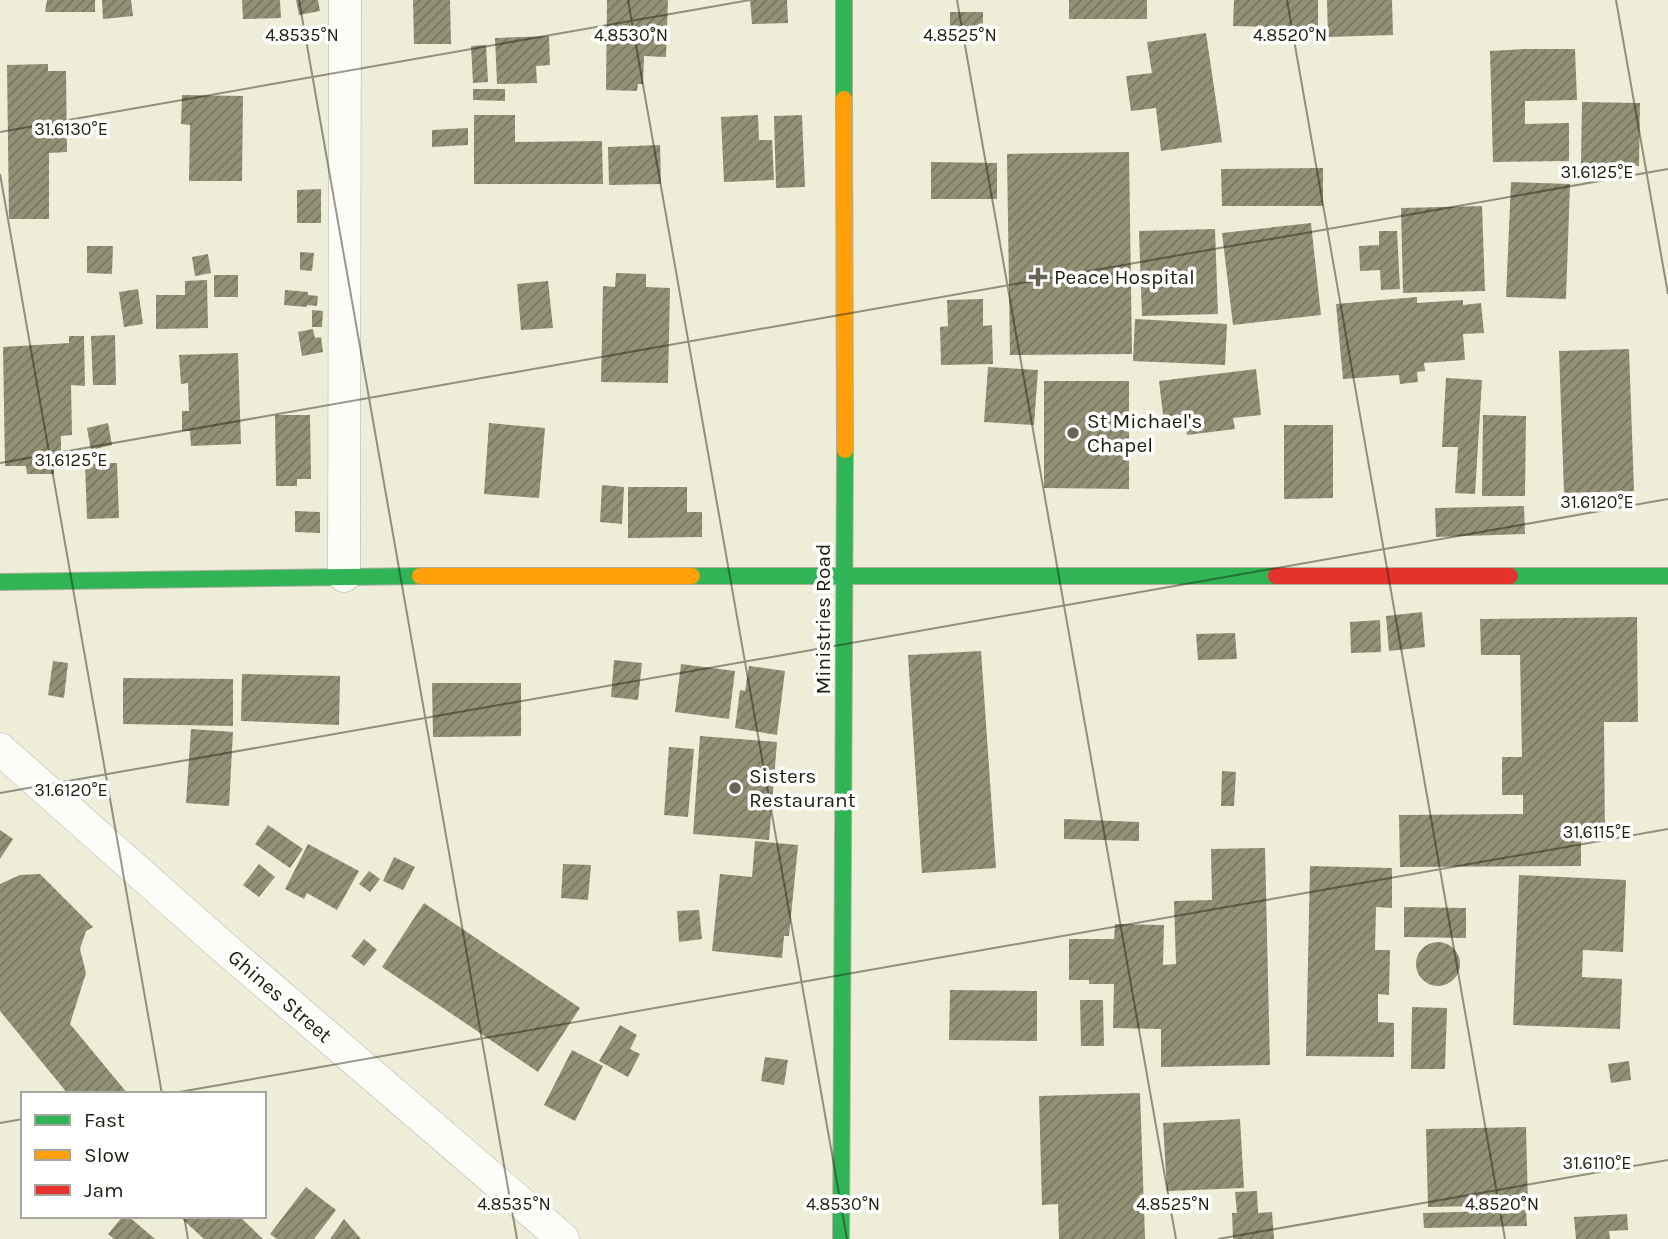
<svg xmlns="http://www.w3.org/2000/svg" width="1668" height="1239" font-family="Karla,sans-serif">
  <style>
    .building { fill: url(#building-hatch) }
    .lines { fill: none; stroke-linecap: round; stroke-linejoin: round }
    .street-casing { stroke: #afaf9f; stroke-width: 33 }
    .fast-casing { stroke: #afaf9f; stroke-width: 18 }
    .slow-casing { stroke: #afaf9f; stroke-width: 18 }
    .jam-casing { stroke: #afaf9f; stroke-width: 18 }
    .street { stroke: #fcfcf9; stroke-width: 32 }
    .fast { stroke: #30b455; stroke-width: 16 }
    .slow { stroke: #ff9f0a; stroke-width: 16 }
    .jam { stroke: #e5322d; stroke-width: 16 }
    .ticks { fill: none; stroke: #1e1d10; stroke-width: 2; stroke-opacity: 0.45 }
    .poi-dot { fill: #676656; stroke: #fff; stroke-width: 2.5 }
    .labels { text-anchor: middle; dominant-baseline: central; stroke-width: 7; stroke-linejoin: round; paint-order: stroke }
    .poi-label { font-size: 21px; fill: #1e1d10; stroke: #fff; text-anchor: start }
    .street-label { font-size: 21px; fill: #1e1d10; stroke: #fff }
    .ticks-label { font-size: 18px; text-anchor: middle; fill: #1e1d10; stroke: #fff; stroke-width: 7; stroke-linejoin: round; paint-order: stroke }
  </style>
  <defs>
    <pattern id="building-hatch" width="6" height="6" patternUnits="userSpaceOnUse" patternTransform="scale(1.75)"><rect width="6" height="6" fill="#939176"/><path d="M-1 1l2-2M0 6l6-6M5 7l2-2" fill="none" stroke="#77765f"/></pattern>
  </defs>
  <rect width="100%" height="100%" fill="#eeedd8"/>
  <path class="building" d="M47,0H95V12H45Z
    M102,0H131L133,16L103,19Z
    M242,0H280L281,18L243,19Z
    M296,0H318L320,11L299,15Z
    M413,0H450L451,44H414Z
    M607,0H668L666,57L644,56L643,84H638L637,91L606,90Z
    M750,0H787L788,23L752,24Z
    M1069,0H1147V19H1069Z
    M1234,0H1318V28L1233,26Z
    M1327,0H1392L1393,35L1328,37Z
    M950,12H983V27L950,28Z
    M1206,33L1222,142L1161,151L1156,108L1131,111L1126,76L1152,73L1147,42Z
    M549,36L550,65L536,66L537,83L497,84L495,38Z
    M486,45L488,82L473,83L471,46Z
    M1524,49H1575L1577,100L1525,101V124L1569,123V161L1493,162L1490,51Z
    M48,64V71H66L67,152L49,153V219H9L7,65Z
    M473,89H505V101L473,100Z
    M182,95L243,96L242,181H189L190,125L181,124Z
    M1582,102L1640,103L1639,166L1581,164Z
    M474,115H515V142L602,141L603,184H474Z
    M758,115L759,140H772L774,180L724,182L721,117Z
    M802,115L805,187L776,188L774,116Z
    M468,128V145L432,147V130Z
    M660,145L661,184L609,185L608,147Z
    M1129,152L1132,354L1010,355L1007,154Z
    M931,162L997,163V199H931Z
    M1323,168V206H1222L1221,169Z
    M1511,182L1570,184L1566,299L1506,297Z
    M321,189V223H297V190Z
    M1482,206L1485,291L1403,293L1401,208Z
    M1311,223L1321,315L1233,325L1222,233Z
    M1215,229L1218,314L1142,316L1139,231Z
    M1379,231H1397L1400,289L1381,290L1380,270L1360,271L1359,246L1379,245Z
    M87,246H113L112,274L87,273Z
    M300,252L314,253L312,271L300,270Z
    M208,254L211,273L195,276L192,257Z
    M616,273L646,274V287L670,288L668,383L601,382L603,286L615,287Z
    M214,275H238V297H214Z
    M207,280L208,328L156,329V295H185V281Z
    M548,281L553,328L521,330L517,284Z
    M138,289L143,324L124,327L119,292Z
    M285,290L308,292V295L318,296L317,306L307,305V307L284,305Z
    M1417,297V303L1463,300V305L1481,303L1484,333L1463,334L1465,360L1424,363L1425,371L1417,372L1418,382L1400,384L1399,375L1343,379L1336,304Z
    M983,299V326L992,325L993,364L941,365L940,327L948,326L947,300Z
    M312,310L323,311L322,327H312Z
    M1135,319L1227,324L1225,365L1133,361Z
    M313,329L315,338L321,337L323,352L302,356L298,332Z
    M115,335L116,385H93L91,336Z
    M69,336H84L85,386L71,385L72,435L61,436V465H54V474H27L26,466H5L3,347L69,343Z
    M1629,349L1634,491L1564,493L1559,351Z
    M238,353L241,444L191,446L190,431H182V411H189L188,383L181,384L179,355Z
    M988,367L1038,370L1034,425L984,422Z
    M1256,369L1261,415L1233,418L1235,429L1187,435L1185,420L1164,423L1159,381Z
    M1446,378L1482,380L1475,494L1455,493L1458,447H1442Z
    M1044,381H1129V489L1044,488Z
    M275,415H310L311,479H297V486H276Z
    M1483,415L1526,416L1525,496H1482Z
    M108,423L112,445L91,450L87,428Z
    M489,423L545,428L539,498L484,494Z
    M1284,425H1333V498L1284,499Z
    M117,463L119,518L87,519L85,464Z
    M602,485L624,487L622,524L600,522Z
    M628,487H687V512H702V537L628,538Z
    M1524,506L1525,534L1436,537L1435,508Z
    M295,511L320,512V533L295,532Z
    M1422,612L1425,647L1389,651L1386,616Z
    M1637,617L1638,722H1604L1605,840H1581V866L1400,867L1399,815L1523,814V795H1502V757H1522L1520,655H1481L1480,619Z
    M1380,620L1381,652L1351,653L1350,622Z
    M1235,633L1237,659L1198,660L1196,634Z
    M981,651L996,868L922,873L908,655Z
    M614,660L642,663L638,700L611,697Z
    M53,661L68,663L64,698L48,695Z
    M681,664L735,671L729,719L675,712Z
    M749,666L785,671L777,735L735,728L740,690L745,691Z
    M242,674L340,676L339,725L241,721Z
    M123,678L233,679V726L123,724Z
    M432,683H521V736L433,737Z
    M191,729L233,732L229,806L186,803Z
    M700,736L777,742L769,840L693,834Z
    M669,747L694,749L688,817L664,815Z
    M1222,771L1236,772L1234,806H1221Z
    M1064,819L1139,822V841L1064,839Z
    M268,825L303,849L290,868L255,844Z
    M0,830L13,839L0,859Z
    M755,841L798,845L789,936H784L782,958L712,951L720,874L752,877Z
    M308,844L359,871L337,910L307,893L304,899L285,889Z
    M1265,848L1270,1065L1161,1067V1029L1113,1028L1114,984H1089V980H1069V939H1114L1115,924L1164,925L1163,965L1176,964L1174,901L1212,900L1211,849Z
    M394,857L415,867L403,890L383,881Z
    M259,864L275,877L259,897L243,885Z
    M563,864L591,865L588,900L561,898Z
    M1310,866L1392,868V908L1376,907L1375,950H1390L1389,995L1378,994V1022L1394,1023V1057L1306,1056Z
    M369,871L380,879L370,892L359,884Z
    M40,874L93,927L86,931L80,949L86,973L70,1024L128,1094H68L0,1011V884L20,875Z
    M1519,875L1626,880L1623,952L1583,950L1582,977L1622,979L1620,1029L1513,1025Z
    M424,903L580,1008L538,1072L382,967Z
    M1404,907L1466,908V938L1404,937Z
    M699,910L702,939L679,942L677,911Z
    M364,939L377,950L364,966L351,956Z
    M1416 964a22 22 0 1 1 44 0a22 22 0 1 1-44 0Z
    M950,990L1037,991V1041L949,1040Z
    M1080,1000H1103L1104,1046H1081Z
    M1412,1007L1447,1008L1445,1069H1411Z
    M620,1025L637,1035L630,1049L640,1054L628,1077L599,1061Z
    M572,1050L603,1066L575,1121L544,1105Z
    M765,1057L788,1060L784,1085L761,1081Z
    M1629,1061L1631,1080L1611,1083L1608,1064Z
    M1140,1093L1145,1239H1059L1058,1204L1042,1205L1039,1096Z
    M1240,1119L1244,1188L1167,1191L1163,1123Z
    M1526,1127L1528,1205L1428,1207L1426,1129Z
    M306,1187L336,1210L314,1239H277L270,1234Z
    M1257,1191L1258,1213L1272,1212L1274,1239H1233L1232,1213H1237L1235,1192Z
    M1526,1210L1527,1226L1424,1228L1423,1213Z
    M1627,1214L1628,1230L1609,1231L1610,1239H1576L1574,1217Z
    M123,1216H128L155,1239H114L108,1234Z
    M179,1216H239L263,1239H204Z
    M344,1219L361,1239H330Z"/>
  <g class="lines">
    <g class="street-casing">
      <path id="street" d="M344,576L345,0
        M0,749L221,945L563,1239"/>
    </g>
    <g class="fast-casing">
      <path id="fast" d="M844,0V99
        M692,576H1276
        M1510,576H1668
        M0,582L420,576
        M841,1239L845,450"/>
    </g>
    <g class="slow-casing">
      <path id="slow" d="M844,99L845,450
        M420,576H692"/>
    </g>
    <g class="jam-casing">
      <path id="jam" d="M1276,576H1510"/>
    </g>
    <use href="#street" class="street"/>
    <use href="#fast" class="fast"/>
    <use href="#slow" class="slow"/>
    <use href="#jam" class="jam"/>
  </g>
  <path class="ticks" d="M299,0L517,1239M628,0L847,1239M957,0L1176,1239M1287,0L1505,1239M1616,0L1668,294M0,132L750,0M0,174L162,1094M0,463L1668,169M0,793L1668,499M168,1094L1668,829M0,1123L23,1119M184,1216L188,1239M1218,1239L1668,1160"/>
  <g class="poi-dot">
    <path d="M1034.5 266.5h7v7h7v7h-7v7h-7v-7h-7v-7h7z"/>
    <circle cx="1073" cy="433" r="7"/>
    <circle cx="735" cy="788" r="7"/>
  </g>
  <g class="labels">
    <g class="poi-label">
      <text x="1054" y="277">Peace Hospital</text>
      <text x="1087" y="421">St Michael's<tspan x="1087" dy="24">Chapel</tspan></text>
      <text x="749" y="776">Sisters<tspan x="749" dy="24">Restaurant</tspan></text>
    </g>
    <g class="street-label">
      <text transform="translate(823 619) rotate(-90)">Ministries Road</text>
      <text transform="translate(280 996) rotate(41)">Ghines Street</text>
    </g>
  </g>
  <g class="ticks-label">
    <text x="302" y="41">4.8535°N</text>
    <text x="631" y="41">4.8530°N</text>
    <text x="960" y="41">4.8525°N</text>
    <text x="1290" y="41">4.8520°N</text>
    <text x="71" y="135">31.6130°E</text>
    <text x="1597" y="178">31.6125°E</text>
    <text x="71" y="466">31.6125°E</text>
    <text x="1597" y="508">31.6120°E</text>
    <text x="71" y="796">31.6120°E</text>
    <text x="1597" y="838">31.6115°E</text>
    <text x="1597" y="1169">31.6110°E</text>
    <text x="514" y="1210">4.8535°N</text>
    <text x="843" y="1210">4.8530°N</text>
    <text x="1173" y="1210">4.8525°N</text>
    <text x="1502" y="1210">4.8520°N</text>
  </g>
  <rect x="21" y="1092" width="245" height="126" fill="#ffffff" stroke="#a5a59f" stroke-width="2"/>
  <rect x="35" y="1115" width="35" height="10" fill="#30b455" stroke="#a5a59f" stroke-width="2"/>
  <text x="84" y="1127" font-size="21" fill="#1e1d10">Fast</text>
  <rect x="35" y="1150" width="35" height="10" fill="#ff9f0a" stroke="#a5a59f" stroke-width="2"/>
  <text x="84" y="1162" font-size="21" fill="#1e1d10">Slow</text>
  <rect x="35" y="1185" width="35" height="10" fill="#e5322d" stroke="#a5a59f" stroke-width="2"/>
  <text x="84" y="1197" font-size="21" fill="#1e1d10">Jam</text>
</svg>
